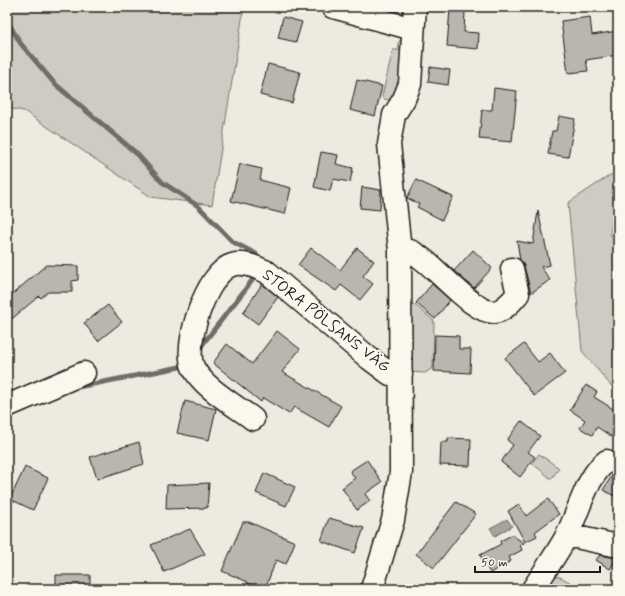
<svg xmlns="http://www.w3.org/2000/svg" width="625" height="596" font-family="Mynerve,sans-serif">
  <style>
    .green { fill: #ceccc2; stroke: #75746f }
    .water { fill: #a6a39d; stroke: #6f6d69 }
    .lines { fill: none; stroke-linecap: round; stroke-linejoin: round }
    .stream { stroke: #6f6d69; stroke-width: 5 }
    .building { fill: #b9b6af; stroke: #1c1c1c }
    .minor-casing { stroke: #1c1c1c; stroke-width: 25 }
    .minor { stroke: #fbf7ec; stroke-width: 22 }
    .labels { text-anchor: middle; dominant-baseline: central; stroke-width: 4; stroke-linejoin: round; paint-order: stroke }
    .street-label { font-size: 16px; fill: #1c1c1c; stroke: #fbf7ec }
  </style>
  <rect width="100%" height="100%" fill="#eeeadf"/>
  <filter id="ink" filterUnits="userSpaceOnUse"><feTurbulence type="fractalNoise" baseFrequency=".025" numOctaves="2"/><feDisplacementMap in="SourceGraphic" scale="8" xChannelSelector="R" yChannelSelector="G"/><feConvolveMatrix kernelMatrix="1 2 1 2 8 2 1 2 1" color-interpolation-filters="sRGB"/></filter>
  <g filter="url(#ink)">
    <path class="green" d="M7,7H244L212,205L151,197L24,111L7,108Z
      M401,39L407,46L396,101L384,99L382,96L393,50H399L398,43Z
      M618,170V185L610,235H618V394L582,351L568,203Z
      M406,304L415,305L434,321L433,368L425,373L409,372Z
      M539,454L559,468L551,479L532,463Z
      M551,575L560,577L583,589H539Z"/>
    <path class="water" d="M507,519L512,526L495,536L490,528Z"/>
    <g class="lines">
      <path class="stream" d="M7,21L21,44L55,84L136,153L162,182L198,206L233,242L256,254L257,258
        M202,345L254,278
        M78,387L185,366"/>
    </g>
    <path class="building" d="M450,9L465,11L464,32L479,33L478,49L447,46Z
      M283,17L302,22L296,42L278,38Z
      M590,17L592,35L618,31V55L586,60L588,71L568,73L561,21Z
      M268,64L300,72L292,103L260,95Z
      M430,67L450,70L448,85L428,82Z
      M357,80L382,86L375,116L350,110Z
      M494,88L517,91L512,142L479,139L482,110H492Z
      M559,116L575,119L568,157L548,154L552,131H556Z
      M321,152L338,155L336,164L353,168L350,182L333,179L330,191L314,187Z
      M240,164L262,169L260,180L291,188L285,214L231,201Z
      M416,180L453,197L442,220L417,207L419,204L407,198Z
      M362,187L381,190L380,210L360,208Z
      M538,211L550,265L541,267L550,280L531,293L524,266L520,260L517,241L533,244Z
      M311,248L340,270L357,248L374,261L363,276L373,284L360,300L341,285L336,291L298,265Z
      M473,250L492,268L474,288L454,271Z
      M46,265L78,266V280L72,281V292H48L41,298L39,296L7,323V299Z
      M262,284L278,297L258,324L243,313Z
      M432,284L450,300L435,319L416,303Z
      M108,305L122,322L98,341L84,323Z
      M277,331L300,349L282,372L341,406L329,427L294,407L289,414L263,398L261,402L213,363L227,344L252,364Z
      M435,335L459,336V349H471L470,373L434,371Z
      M524,344L538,362L550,353L565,373L534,396L505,358Z
      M586,385L597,392L594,397L618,412V427L612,437L597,427L592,435L580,428L585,420L570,410Z
      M185,401L216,409L209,440L177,433Z
      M521,421L540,436L528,452L535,457L520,477L501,462L513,445L507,440Z
      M448,438L471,439L470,466L440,465L441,442H448Z
      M139,442L144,464L97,479L90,457Z
      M367,460L382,482L365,494L370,501L357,510L342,488L355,478L350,471Z
      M618,466V498L603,490Z
      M25,467L48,478L33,510L10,499Z
      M264,473L295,487L286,506L256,493Z
      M209,483L207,508L166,509L167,485Z
      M548,499L559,514L535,532L537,536L525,542L508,511L519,504L526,516Z
      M456,502L476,514L434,568L416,554Z
      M329,518L364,528L355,553L321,541Z
      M243,522H249L295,542L286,564L276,560L265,589L247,583L248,582L222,571Z
      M190,529L205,554L164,572L151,545Z
      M512,535L524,543L520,545L522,550L509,557L511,561L490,573L480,555L501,544L500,541Z
      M600,555L617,558L610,569L596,560Z
      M56,575H90V589H56Z"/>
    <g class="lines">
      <g class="minor-casing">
        <path id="minor" d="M333,7L413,29
          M400,251C403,251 407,251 410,251C432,260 472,314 494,312C504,311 512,301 518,294L512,269
          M7,406L84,373
          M253,419C236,406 202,387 193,367C183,345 207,272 232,265C243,261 256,267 267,272L370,359L390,374H401
          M567,535L618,546
          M372,589L393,520L401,472L400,251L389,144L394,115L404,99L410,84L415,7
          M533,589C544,572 556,555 566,537C578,515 586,476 607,461"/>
      </g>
      <use href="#minor" class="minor"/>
    </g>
  </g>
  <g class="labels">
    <g class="street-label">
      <text transform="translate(326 321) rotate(38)">STORA PÖLSANS VÄG</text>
    </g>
  </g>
  <rect width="625" height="596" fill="none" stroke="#fbf7ec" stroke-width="24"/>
  <rect x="12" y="12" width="601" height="572" fill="none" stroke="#1c1c1c" stroke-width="1.5" filter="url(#ink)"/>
  <path d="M475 566v6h125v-6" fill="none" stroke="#1c1c1c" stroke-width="2"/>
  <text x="481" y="566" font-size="12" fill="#1c1c1c" stroke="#fbf7ec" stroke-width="3" paint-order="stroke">50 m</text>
</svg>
